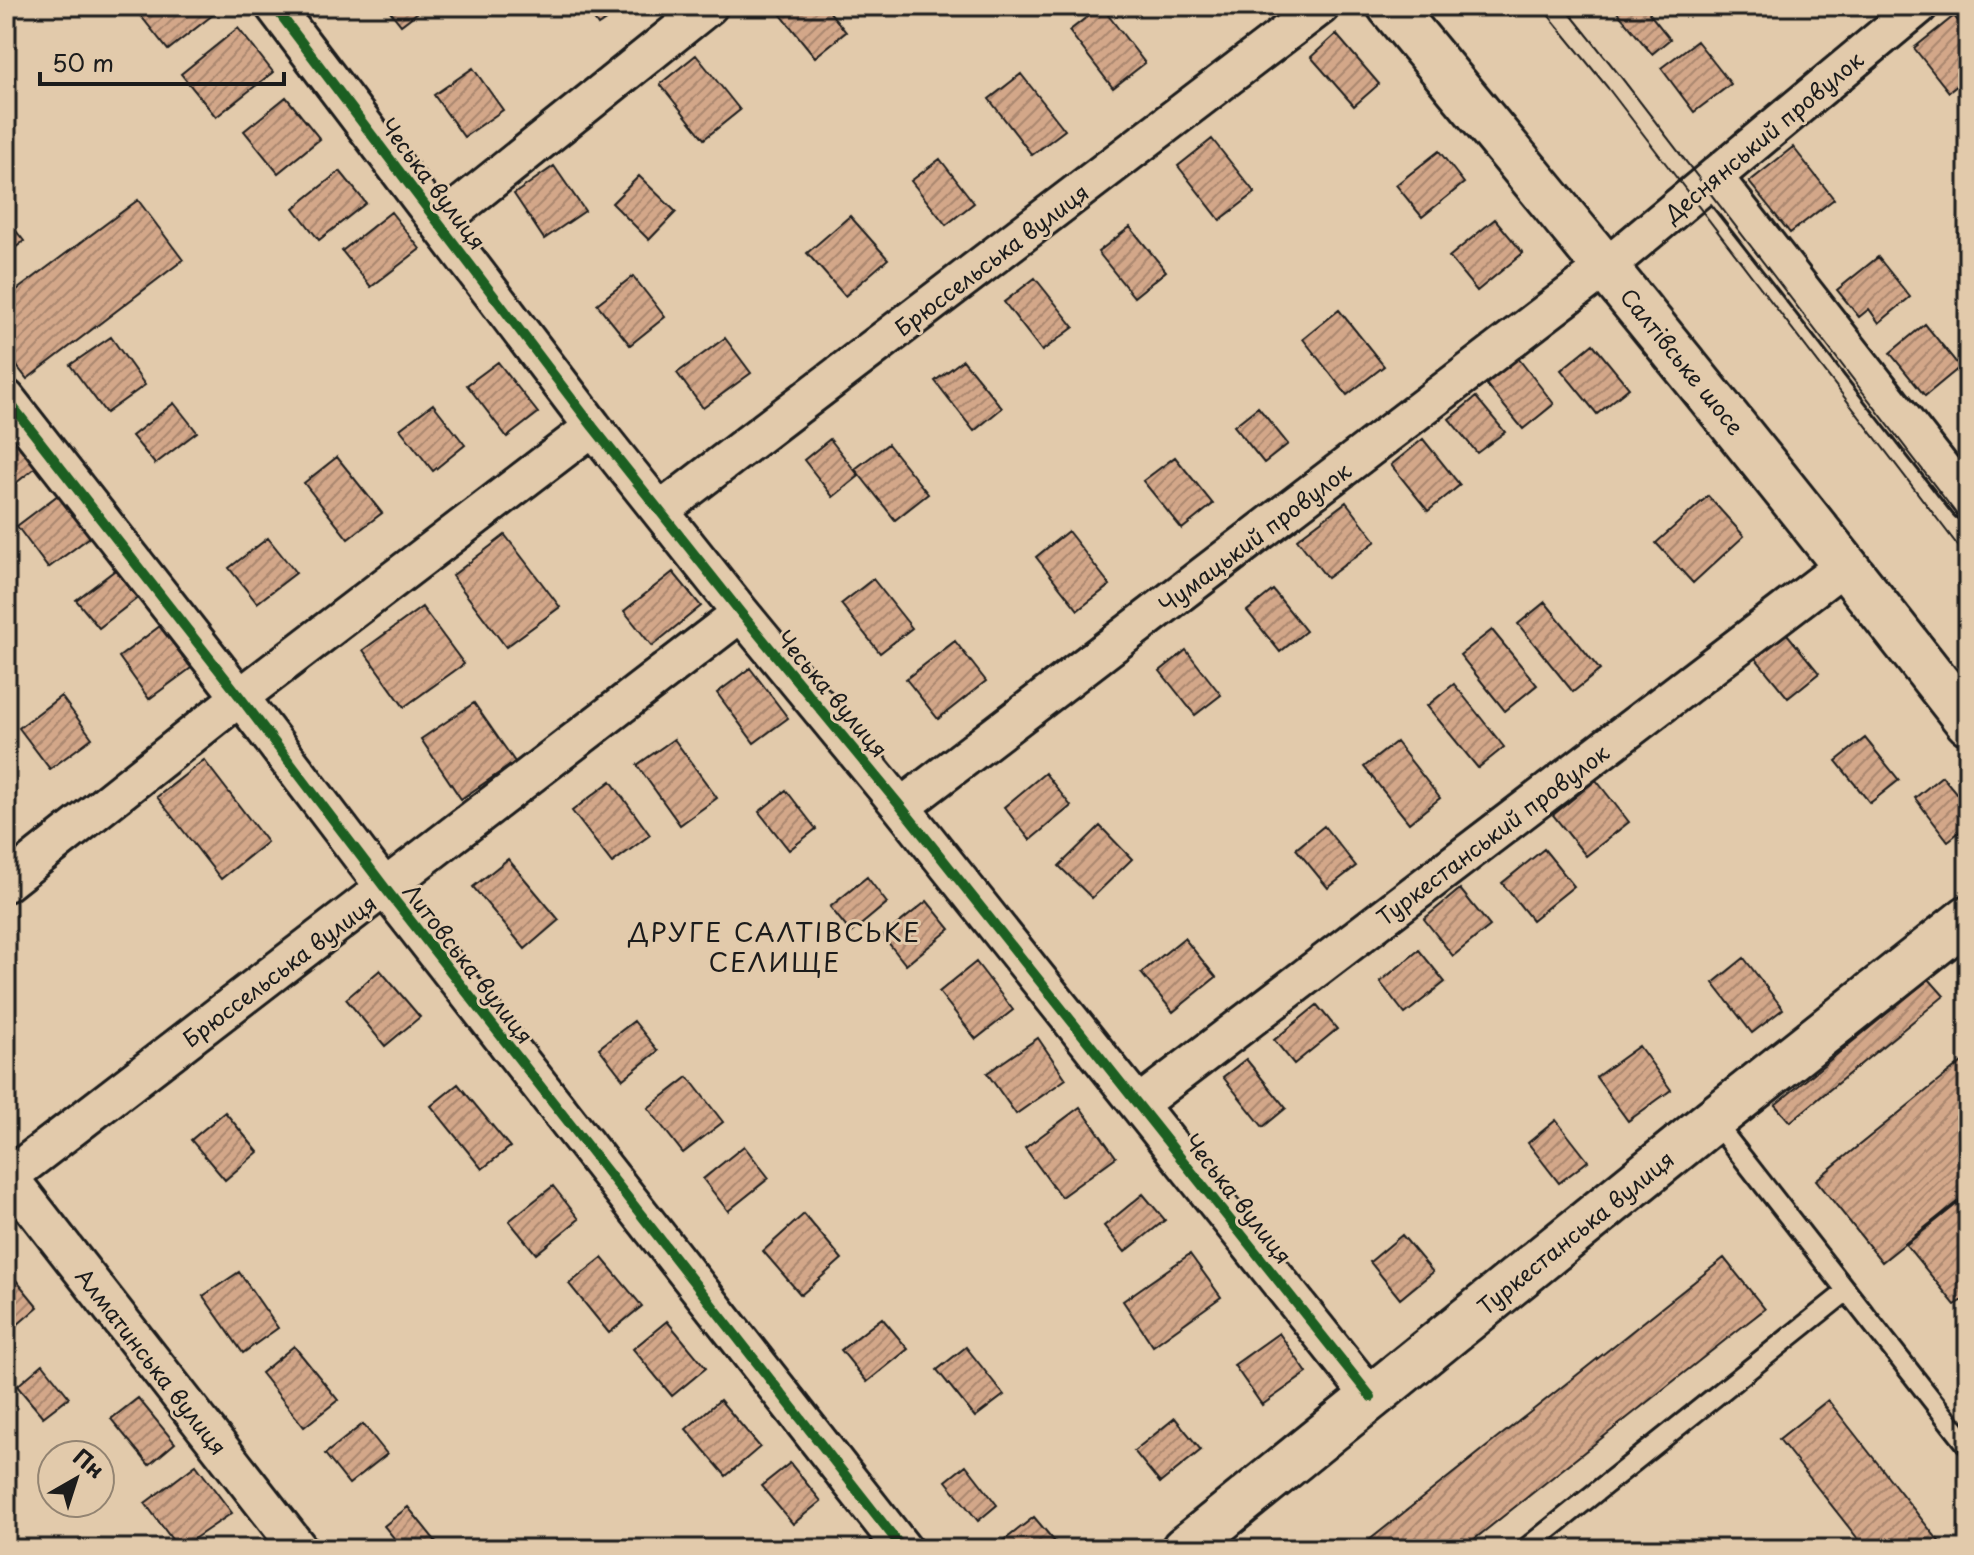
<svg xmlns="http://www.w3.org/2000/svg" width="1974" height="1555" font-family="'Playpen Sans',sans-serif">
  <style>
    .building { fill: url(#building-hatch); stroke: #1c1c1c; stroke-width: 2 }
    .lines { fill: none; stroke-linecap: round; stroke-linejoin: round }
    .lane-casing { stroke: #1c1c1c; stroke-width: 24 }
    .street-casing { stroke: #1c1c1c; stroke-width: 42 }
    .secondary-casing { stroke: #1c1c1c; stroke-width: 50 }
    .primary-casing { stroke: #1c1c1c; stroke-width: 50 }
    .lane { stroke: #e2caab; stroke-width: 18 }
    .street { stroke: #e2caab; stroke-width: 36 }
    .secondary { stroke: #e2caab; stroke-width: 44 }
    .primary { stroke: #e2caab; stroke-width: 44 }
    .tram { stroke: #1c1c1c; stroke-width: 2 }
    .cycleway-casing { stroke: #e2caab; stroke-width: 15 }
    .cycleway { stroke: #1b5e20; stroke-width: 10 }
    .labels { text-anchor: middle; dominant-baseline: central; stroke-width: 6; stroke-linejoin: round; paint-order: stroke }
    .street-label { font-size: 22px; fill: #1c1c1c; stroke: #e2caab }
    .quarter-label { font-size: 26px; letter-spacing: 2px; fill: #1c1c1c; stroke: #e2caab }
  </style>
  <defs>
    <pattern id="building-hatch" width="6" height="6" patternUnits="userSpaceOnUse" patternTransform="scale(2)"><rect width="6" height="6" fill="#d3a789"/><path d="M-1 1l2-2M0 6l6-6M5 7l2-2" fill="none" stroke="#aa876f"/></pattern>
  </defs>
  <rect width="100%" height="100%" fill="#e2caab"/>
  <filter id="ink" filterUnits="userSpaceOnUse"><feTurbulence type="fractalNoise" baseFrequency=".0125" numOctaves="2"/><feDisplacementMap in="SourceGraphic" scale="16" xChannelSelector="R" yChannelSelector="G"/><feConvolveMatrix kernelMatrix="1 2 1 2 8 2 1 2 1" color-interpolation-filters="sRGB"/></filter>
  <g filter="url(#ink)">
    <path class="building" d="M133,6H216L219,10L168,50Z
      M386,6H426L401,25Z
      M585,6H626L598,25Z
      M782,6H825L846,32L815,57L777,10Z
      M1101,6L1145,63L1113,88L1069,31Z
      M1625,6H1657L1649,13L1670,39L1652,54L1617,12Z
      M1954,16L1968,33V77L1949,92L1914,48Z
      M238,28L273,72L216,117L181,74Z
      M1336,34L1379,84L1354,106L1311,57Z
      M1697,41L1731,84L1694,112L1661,68Z
      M696,55L740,110L704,139L660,84Z
      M473,68L503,110L464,137L434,95Z
      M1021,74L1065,130L1032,155L989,99Z
      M286,97L320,139L278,173L244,131Z
      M1212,139L1255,193L1220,220L1178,166Z
      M1793,147L1834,199L1790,233L1749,182Z
      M1439,151L1464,183L1422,217L1396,185Z
      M940,159L974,203L946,225L911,181Z
      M554,166L585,211L544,239L514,194Z
      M340,171L366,203L319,240L294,208Z
      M639,176L676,212L649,240L612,203Z
      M138,200L183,260L27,379L6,352V298Z
      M391,212L420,249L371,287L342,251Z
      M850,216L888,259L845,296L807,253Z
      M6,218L24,241L6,255Z
      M1495,219L1523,253L1477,291L1449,257Z
      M1130,227L1166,271L1134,297L1098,252Z
      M1878,257L1910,297L1879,323L1869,309L1859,317L1837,290Z
      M633,276L665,317L630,345L597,304Z
      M1035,278L1074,327L1042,351L1004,302Z
      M1339,310L1384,366L1347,395L1303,339Z
      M1925,324L1960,367L1925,396L1890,353Z
      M111,337L145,385L106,413L70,365Z
      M725,338L751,373L703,408L677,373Z
      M1593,344L1629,388L1597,414L1561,370Z
      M1518,358L1554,404L1523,429L1486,384Z
      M963,360L1002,408L974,431L935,381Z
      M498,362L538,413L507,437L467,385Z
      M1476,397L1505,432L1477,453L1449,419Z
      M174,403L197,432L155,464L132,436Z
      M433,404L465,445L433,471L400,429Z
      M1258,407L1288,444L1264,463L1234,426Z
      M6,428L36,467L6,491Z
      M830,439L859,476L833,497L804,460Z
      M1423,439L1460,485L1428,511L1391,465Z
      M888,444L928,494L895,520L855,469Z
      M337,457L382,513L348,539L304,483Z
      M1175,457L1213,504L1182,529L1143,481Z
      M58,495L90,537L48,568L17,526Z
      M1708,496L1744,536L1693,583L1656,543Z
      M1346,502L1376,541L1327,578L1297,539Z
      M1068,531L1110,585L1078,610L1036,557Z
      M505,535L560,607L506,647L452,576Z
      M268,538L296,573L257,603L229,568Z
      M118,568L140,596L99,628L76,600Z
      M673,572L701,606L652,646L624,611Z
      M873,579L912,628L880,653L841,604Z
      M1273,590L1306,631L1280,652L1247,611Z
      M1545,602L1600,670L1573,692L1518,624Z
      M422,607L464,664L404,707L363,650Z
      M160,626L191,668L149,699L119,657Z
      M1783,629L1819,673L1788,698L1752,654Z
      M1492,630L1537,685L1505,711L1460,655Z
      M955,641L986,681L938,719L906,679Z
      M1186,650L1221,695L1195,715L1160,671Z
      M750,668L788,718L754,743L717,693Z
      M1454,684L1504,747L1478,768L1427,706Z
      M61,696L92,738L50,769L19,728Z
      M474,703L515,762L461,799L421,739Z
      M1865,738L1899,780L1870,803L1836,761Z
      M674,739L717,798L680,825L637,765Z
      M1396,742L1440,798L1409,823L1364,767Z
      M204,760L267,842L221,879L157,797Z
      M1045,773L1071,806L1030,840L1004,807Z
      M1942,776L1968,807V825L1948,841L1915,798Z
      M1596,780L1629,822L1586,856L1553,815Z
      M611,781L650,835L612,863L572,811Z
      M786,790L816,829L789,850L759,812Z
      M1100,826L1132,859L1092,898L1059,866Z
      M1324,826L1356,866L1328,888L1296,849Z
      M1544,849L1574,886L1532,920L1502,883Z
      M508,859L559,920L525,949L473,887Z
      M867,877L887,903L851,933L830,907Z
      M1460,889L1490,926L1453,956L1424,919Z
      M927,901L950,929L906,965L883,936Z
      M1184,938L1216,977L1173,1012L1141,973Z
      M1419,950L1445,982L1405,1014L1380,982Z
      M1744,958L1783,1009L1752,1033L1713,983Z
      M976,962L1013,1010L976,1039L939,992Z
      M380,970L420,1017L385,1046L346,999Z
      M1929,979L1944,996L1790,1122L1775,1105Z
      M1317,1005L1337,1029L1294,1064L1274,1040Z
      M634,1021L658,1051L623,1079L599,1048Z
      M1038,1038L1066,1079L1016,1114L987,1073Z
      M1639,1046L1671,1090L1628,1121L1596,1077Z
      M1968,1057V1193L1882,1262L1816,1180Z
      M1246,1059L1286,1108L1263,1127L1223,1077Z
      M688,1077L723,1122L683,1153L648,1108Z
      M458,1084L510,1147L482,1169L431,1106Z
      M1080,1107L1116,1157L1061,1197L1025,1148Z
      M225,1112L258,1152L225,1180L191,1140Z
      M1556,1120L1588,1161L1559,1183L1528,1143Z
      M744,1146L769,1178L728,1211L703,1179Z
      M553,1186L579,1219L536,1254L509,1221Z
      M1143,1194L1165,1220L1125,1252L1104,1226Z
      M1968,1195V1297L1955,1305L1906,1245Z
      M804,1214L842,1259L801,1295L763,1251Z
      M1402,1235L1433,1272L1400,1299L1370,1262Z
      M1190,1254L1221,1297L1153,1346L1123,1301Z
      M602,1258L642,1306L609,1333L569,1284Z
      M1724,1258L1765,1309L1738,1330L1462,1549H1358Z
      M6,1268L38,1307L9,1332L6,1328Z
      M239,1272L278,1328L243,1353L203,1296Z
      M882,1318L908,1349L867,1382L841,1350Z
      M667,1321L706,1368L672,1396L633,1349Z
      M1279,1333L1307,1373L1262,1405L1234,1365Z
      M294,1346L338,1400L304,1427L261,1373Z
      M966,1347L1004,1395L975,1417L937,1370Z
      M43,1364L69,1397L43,1417L17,1386Z
      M138,1398L175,1443L149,1465L111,1419Z
      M720,1400L760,1447L726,1476L686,1429Z
      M1828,1400L1857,1437L1945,1549H1866L1779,1439Z
      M1175,1418L1201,1450L1160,1483L1134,1451Z
      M363,1424L387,1454L349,1484L325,1454Z
      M790,1463L821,1501L793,1524L761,1486Z
      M196,1465L232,1513L179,1549L145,1503Z
      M966,1465L997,1505L978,1521L946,1481Z
      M408,1507L442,1549H403L384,1526Z
      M1034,1517L1061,1549H1008L1002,1542Z"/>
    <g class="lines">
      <g class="lane-casing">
        <path id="lane" d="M1713,1120L1968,1446
          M1525,1549L1847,1291"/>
      </g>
      <g class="street-casing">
        <path id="street" d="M274,6L593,427L741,613L901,807L1371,1397
          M1714,177L1968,502
          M439,223L709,6
          M6,398L240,697L385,888L903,1549
          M660,511L1321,6
          M901,807L1606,267L1919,6
          M6,883L240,697L593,427
          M1139,1104L1846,564
          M6,1173L299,1549
          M6,1179L741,613"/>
      </g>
      <g class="secondary-casing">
        <path id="secondary" d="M1184,1549L1713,1120L1968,918"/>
      </g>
      <g class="primary-casing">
        <path id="primary" d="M1390,6C1586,242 1780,480 1968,722"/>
      </g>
      <use href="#lane" class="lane"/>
      <use href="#street" class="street"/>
      <use href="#secondary" class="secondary"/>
      <use href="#primary" class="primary"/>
      <path class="tram" d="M1541,6L1608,88L1968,559
        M1564,6L1621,77L1968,529"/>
      <g class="cycleway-casing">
        <path id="cycleway" d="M274,6L593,427L741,613L901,807L1371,1397
          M6,398L240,697L385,888L903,1549"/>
      </g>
      <use href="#cycleway" class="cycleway"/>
    </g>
  </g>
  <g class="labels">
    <g class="street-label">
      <text transform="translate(1763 136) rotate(-40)">Деснянський провулок</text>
      <text transform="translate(434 183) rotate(53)">Чеська вулиця</text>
      <text transform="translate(991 259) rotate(-37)">Брюссельська вулиця</text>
      <text transform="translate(1683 361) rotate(51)">Салтівське шосе</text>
      <text transform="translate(1254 537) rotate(-37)">Чумацький провулок</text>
      <text transform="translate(833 693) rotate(50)">Чеська вулиця</text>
      <text transform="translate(1492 834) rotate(-37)">Туркестанський провулок</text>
      <text transform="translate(469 963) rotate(52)">Литовська вулиця</text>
      <text transform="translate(279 970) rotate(-37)">Брюссельська вулиця</text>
      <text transform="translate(1239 1198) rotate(52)">Чеська вулиця</text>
      <text transform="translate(1575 1232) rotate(-39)">Туркестанська вулиця</text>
      <text transform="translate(152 1361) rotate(52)">Алматинська вулиця</text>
    </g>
    <g class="quarter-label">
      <text x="775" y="931">ДРУГЕ САЛТІВСЬКЕ<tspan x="775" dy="30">СЕЛИЩЕ</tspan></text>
    </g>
  </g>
  <rect width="1974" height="1555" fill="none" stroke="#e2caab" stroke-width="32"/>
  <rect x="16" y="16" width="1942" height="1523" fill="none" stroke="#1c1c1c" stroke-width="3" filter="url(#ink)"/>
  <g transform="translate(76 1479) rotate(39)"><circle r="38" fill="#e2caab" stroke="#938472" stroke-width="2"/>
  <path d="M0-6L14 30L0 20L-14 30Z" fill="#1c1c1c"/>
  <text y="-12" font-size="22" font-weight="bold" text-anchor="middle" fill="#1c1c1c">Пн</text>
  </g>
  <path d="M40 72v12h244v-12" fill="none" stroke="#1c1c1c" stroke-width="4"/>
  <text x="52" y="72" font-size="24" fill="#1c1c1c" stroke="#e2caab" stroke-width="6" paint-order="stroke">50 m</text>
</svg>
